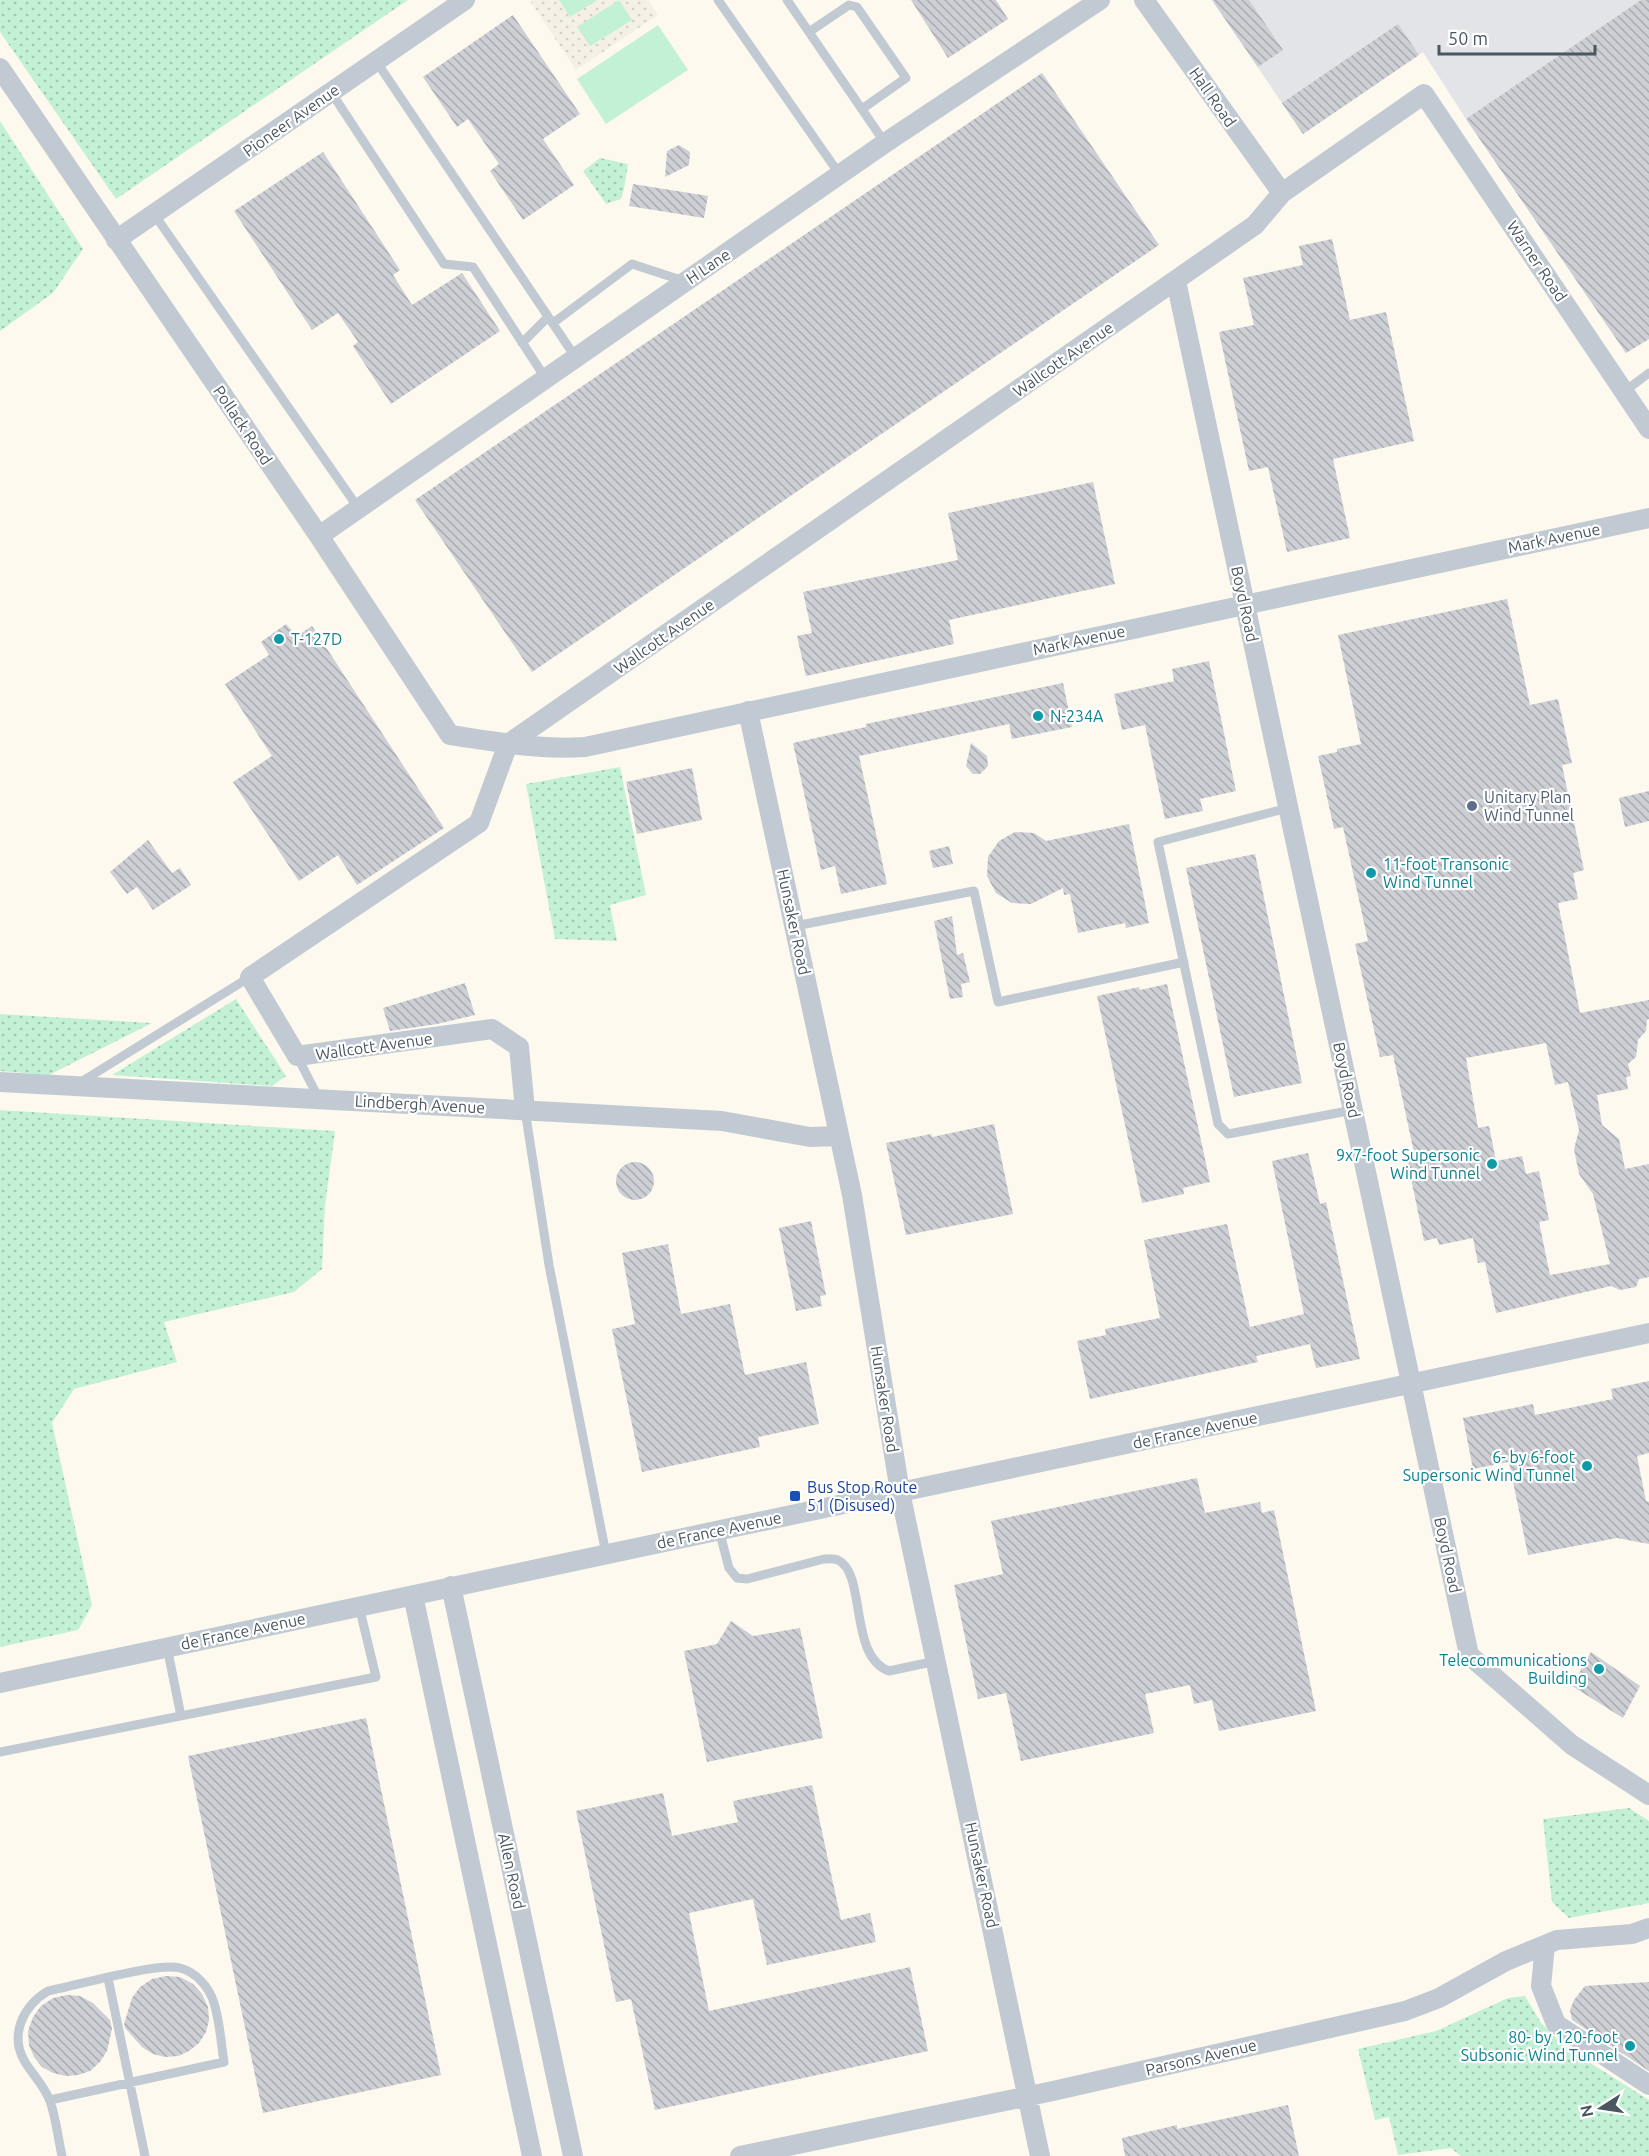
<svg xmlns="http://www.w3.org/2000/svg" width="1649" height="2156" font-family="Ubuntu,sans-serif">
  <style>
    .commercial { fill: #fdf9ef }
    .airport { fill: #e2e4e7 }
    .green { fill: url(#green-dots) }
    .sand { fill: url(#sand-dots) }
    .pitch { fill: #c3f1d5 }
    .building { fill: url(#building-back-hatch); fill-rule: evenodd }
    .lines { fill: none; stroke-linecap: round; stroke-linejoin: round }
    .service { stroke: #c1cad2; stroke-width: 9 }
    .minor { stroke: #c1cad2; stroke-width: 20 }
    .culture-dot { fill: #0f9aa8; stroke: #fff; stroke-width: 2 }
    .service-dot { fill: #5c6f8a; stroke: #fff; stroke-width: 2 }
    .transit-dot { fill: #1a4fb4; stroke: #fff; stroke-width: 2 }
    .labels { text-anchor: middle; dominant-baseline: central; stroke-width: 4.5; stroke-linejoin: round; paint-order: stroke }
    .street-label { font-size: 16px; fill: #4a5661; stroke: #fff }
    .culture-label { font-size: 16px; fill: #0d838f; stroke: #fff; text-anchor: end }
    .service-label { font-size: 16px; fill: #4e5e75; stroke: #fff; text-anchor: start }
    .transit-label { font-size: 16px; fill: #164399; stroke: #fff; text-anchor: start }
  </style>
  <defs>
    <pattern id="green-dots" width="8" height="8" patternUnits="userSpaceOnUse" patternTransform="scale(1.5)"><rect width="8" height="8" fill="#c3f1d5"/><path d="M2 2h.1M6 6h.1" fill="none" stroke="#a0c6b0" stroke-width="1.8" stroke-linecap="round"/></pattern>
    <pattern id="sand-dots" width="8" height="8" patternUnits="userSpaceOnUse" patternTransform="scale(1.5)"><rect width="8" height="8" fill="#f5f0e5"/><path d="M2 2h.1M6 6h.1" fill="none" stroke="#d4d0c7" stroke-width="1.8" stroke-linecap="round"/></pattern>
    <pattern id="building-back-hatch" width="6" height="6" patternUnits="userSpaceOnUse" patternTransform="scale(1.5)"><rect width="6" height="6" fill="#cdcfd5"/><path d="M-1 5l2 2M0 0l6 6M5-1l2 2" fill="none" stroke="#a8abb0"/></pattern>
  </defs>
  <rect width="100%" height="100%" fill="#f5f3f3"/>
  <path class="commercial" d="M0,0H1212L1303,133L1423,52L1466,119L1626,353L1649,339V2156H0Z"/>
  <path class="airport" d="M1212,0H1649V339L1626,353L1466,119L1423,52L1303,134Z"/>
  <path class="green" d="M0,0H408L116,199L0,32Z
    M0,121L83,249L53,293L0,331Z
    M600,158L628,164L624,189L621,199L606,204L583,171Z
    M620,767L646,895L610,905L617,941L555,939L526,784Z
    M236,999L286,1076L272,1086L112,1075Z
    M0,1014L152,1023L49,1075L0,1071Z
    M0,1110L335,1131L325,1206L322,1269L294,1292L164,1322L177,1362L74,1389L52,1423L92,1605L78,1630L0,1647Z
    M1629,1808L1649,1821V1903L1569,1918L1552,1902L1543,1819Z
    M1525,1996L1541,2023L1565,2047L1649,2100V2156H1461L1451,2148L1398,2155L1389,2117L1375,2120L1358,2049L1436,2031L1508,1998Z"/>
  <path class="sand" d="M532,0H648L658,15L576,70L530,1Z"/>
  <path class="pitch" d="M559,0H597L570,17Z
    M619,0L632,20L590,46L577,27Z
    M658,25L688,70L606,124L577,79Z"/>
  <path class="building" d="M911,0H996L1008,19L948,58Z
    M1212,0H1249L1283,50L1258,67Z
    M1641,0H1649V339L1626,353L1466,119Z
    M513,15L580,114L543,139L574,185L523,220L490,171L499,164L468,119L457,127L423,77Z
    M1398,24L1419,55L1303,134L1282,103Z
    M1042,73L1159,245L532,672L415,500Z
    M679,145L690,152L689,165L665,177L667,151Z
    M323,152L400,270L393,275L412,305L462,273L500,331L391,404L353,346L358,342L338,313L312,330L234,211Z
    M633,184L708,196L704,218L629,206Z
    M1332,239L1350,320L1386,312L1414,441L1333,459L1350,538L1287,552L1268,467L1249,471L1219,332L1254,325L1243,278L1303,265L1299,246Z
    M1093,482L1115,584L949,620L954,644L806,676L797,636L812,633L803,592L958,560L948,513Z
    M1507,599L1530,705L1558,699L1572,763L1562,765L1584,870L1573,873L1578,899L1558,903L1580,1013L1649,1000V1019L1647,1020L1646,1031L1638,1040L1636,1057L1628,1064L1631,1076L1626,1077L1628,1089L1597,1095L1602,1125L1619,1139L1625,1169L1649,1164V1277L1639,1279L1636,1287L1620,1290L1611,1286L1496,1313L1485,1262L1478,1263L1473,1238L1439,1245L1437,1238L1424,1241L1407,1159L1415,1157L1393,1055L1380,1057L1355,944L1368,941L1343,827L1334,829L1318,756L1337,752V749L1361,744L1338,635ZM1546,1043L1555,1085L1568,1082L1579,1130L1574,1149L1579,1174L1593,1194L1610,1264L1550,1275L1539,1222L1549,1220L1539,1171L1526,1174L1522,1156L1496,1161L1489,1126L1478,1128L1466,1058Z
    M286,624L297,636L312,626L444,828L357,885L338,855L299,881L233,782L272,756L225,684L269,655L261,642Z
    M1209,661L1236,791L1200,799L1203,811L1165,819L1145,725L1122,730L1114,694L1174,681L1172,669Z
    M1063,683L1072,727L1012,739L1009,724L859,756L887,884L841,894L835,866L821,870L793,743L866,727V724Z
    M971,743L987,756L988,766L980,774H973L966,766Z
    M692,768L702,820L637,834L626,782Z
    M1649,791V821L1625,827L1619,798Z
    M1129,824L1149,923L1126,928L1125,923L1078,933L1070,894L1064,895L1063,888L1031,904L1012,903L996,893L987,876L988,857L999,841L1015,832L1034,833L1046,841Z
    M148,840L172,873L180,868L191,885L153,910L137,887L127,894L110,872Z
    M949,846L953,864L933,868L929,851Z
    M1255,854L1302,1083L1234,1097L1186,868Z
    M952,916L957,955L963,953L970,982L961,984L963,997L950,999L934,921Z
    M465,983L475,1015L437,1024L390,1031L383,1008Z
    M1167,984L1210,1182L1183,1188L1184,1194L1142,1203L1097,996L1139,987L1140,990Z
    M994,1124L1013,1214L906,1235L886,1143L931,1134L932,1137Z
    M1308,1153L1320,1204L1326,1202L1360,1359L1316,1368L1310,1344L1256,1356L1258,1362L1090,1399L1077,1341L1106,1335L1105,1329L1160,1318L1144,1240L1227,1224L1250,1327L1304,1314L1272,1161Z
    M616 1181a19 19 0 1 1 38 0a19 19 0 1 1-38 0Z
    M811,1221L826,1295L820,1296L822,1306L796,1311L779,1228Z
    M668,1244L681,1314L730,1304L745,1375L806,1362L819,1424L758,1437L760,1447L642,1472L612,1329L635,1324L622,1253Z
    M1649,1381V1453L1637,1456L1646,1501L1649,1502V1544L1617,1538L1528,1555L1509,1462L1473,1469L1463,1418L1533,1404L1535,1415L1613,1399L1611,1389Z
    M1197,1478L1205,1513L1260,1502L1262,1513L1274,1510L1316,1711L1219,1731L1212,1700L1194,1704L1190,1685L1145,1694L1154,1733L1021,1761L1006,1693L978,1699L954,1585L1003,1574L991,1521Z
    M731,1621L753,1636L800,1628L823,1738L707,1762L684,1651L717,1644Z
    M1591,1652L1640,1686L1623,1718L1572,1686Z
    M366,1718L441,2075L263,2113L188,1756Z
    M812,1785L841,1920L870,1913L876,1942L767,1965L753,1899L689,1913L709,2011L910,1967L928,2051L655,2110L631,1999L616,2002L576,1811L663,1793L672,1836L738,1822L733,1801Z
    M166,1976L180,1977L193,1984L202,1994L208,2007L209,2020L206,2032L199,2043L189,2051L178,2056L165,2057L153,2054L142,2047L125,2028L124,2024L132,1998L140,1987L152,1979Z
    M1649,1982V2071L1572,2020L1570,2010L1574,2000L1585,1986Z
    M67,1995L80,1996L93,2003L110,2020L112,2029L107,2051L100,2062L90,2071L78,2075L66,2076L53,2073L42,2067L34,2057L29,2045L28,2031L33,2017L41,2006L53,1998Z
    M1288,2105L1299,2156H1125L1122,2138L1177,2125V2129Z"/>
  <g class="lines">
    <path class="service" d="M718,0L840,175
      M787,0L885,143
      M809,32L849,5L857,7L906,78L862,109
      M376,61L576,358
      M331,92L444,264L473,267L546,379
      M154,214L359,509
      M553,323L632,264L684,281
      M522,343L548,317
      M1625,391L1649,373
      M1288,808L1158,842L1218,1124L1228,1134L1353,1110
      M795,926L974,891L998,1002L1184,962
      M297,1056L319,1099
      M81,1082L250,977
      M525,1110L549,1265L606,1554
      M719,1530L729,1568L737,1578L747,1579L824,1559C828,1559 833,1558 838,1560C867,1574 848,1656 889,1671L936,1661
      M167,1647L181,1716
      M0,1752L376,1677L359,1606
      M108,1978L145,2156
      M50,2100L224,2062C221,2043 220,2022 214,2003C209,1987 196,1972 180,1968C158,1962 74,1986 48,1991C23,2006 9,2035 25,2062C33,2075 45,2087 50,2101C56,2118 58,2138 62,2156"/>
    <path class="minor" d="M1144,0L1282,193
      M0,68L319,536L450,735C497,742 536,750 585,747L1649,518
      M116,240L465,0
      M1176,281L1469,1655L1572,1745L1649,1795
      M319,536L885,143L1100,0
      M748,711L852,1195L900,1492L1040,2156
      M0,1082L722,1121L810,1137L839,1136
      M525,1110L519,1047L492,1029L297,1056L250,977L479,823L508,744L1255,225L1282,193L1424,94L1649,429
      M451,1586L573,2156
      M413,1595L532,2156
      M0,1683L1649,1333
      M1545,1945L1541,1986L1556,2024L1649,2085
      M740,2156L1053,2091L1405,2011L1439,1998L1506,1961L1557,1940L1632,1934L1649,1928"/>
  </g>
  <g class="culture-dot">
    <circle cx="279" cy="639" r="6"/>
    <circle cx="1038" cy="716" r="6"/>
    <circle cx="1371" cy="873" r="6"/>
    <circle cx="1492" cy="1164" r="6"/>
    <circle cx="1587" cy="1466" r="6"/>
    <circle cx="1599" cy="1669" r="6"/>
    <circle cx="1630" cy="2046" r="6"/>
  </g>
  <circle class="service-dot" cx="1472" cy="806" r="6"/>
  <rect class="transit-dot" x="789" y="1490" width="12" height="12" rx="3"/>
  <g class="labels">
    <g class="street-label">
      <text transform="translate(1213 97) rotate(55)">Hall Road</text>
      <text transform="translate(291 120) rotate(-35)">Pioneer Avenue</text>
      <text transform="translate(1537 261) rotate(56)">Warner Road</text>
      <text transform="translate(708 266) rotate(-34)">H Lane</text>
      <text transform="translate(1063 359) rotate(-35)">Wallcott Avenue</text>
      <text transform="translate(243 425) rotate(56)">Pollack Road</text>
      <text transform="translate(1554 538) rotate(-12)">Mark Avenue</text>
      <text transform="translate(1245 604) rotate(78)">Boyd Road</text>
      <text transform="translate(664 636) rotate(-35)">Wallcott Avenue</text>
      <text transform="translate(1079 640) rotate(-12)">Mark Avenue</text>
      <text transform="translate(794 922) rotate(78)">Hunsaker Road</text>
      <text transform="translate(374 1046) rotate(-8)">Wallcott Avenue</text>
      <text transform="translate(1347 1080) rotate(78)">Boyd Road</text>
      <text transform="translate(420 1104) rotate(3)">Lindbergh Avenue</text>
      <text transform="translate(885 1399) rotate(81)">Hunsaker Road</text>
      <text transform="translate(1195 1430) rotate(-12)">de France Avenue</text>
      <text transform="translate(719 1530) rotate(-12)">de France Avenue</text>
      <text transform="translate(1448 1555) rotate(78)">Boyd Road</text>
      <text transform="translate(243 1631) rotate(-12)">de France Avenue</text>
      <text transform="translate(512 1871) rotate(78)">Allen Road</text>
      <text transform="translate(982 1875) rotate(78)">Hunsaker Road</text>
      <text transform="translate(1201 2057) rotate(-13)">Parsons Avenue</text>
    </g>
    <g class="culture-label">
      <text x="291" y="639" text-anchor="start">T-127D</text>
      <text x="1050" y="716" text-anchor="start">N-234A</text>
      <text x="1383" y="864" text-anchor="start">11-foot Transonic<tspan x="1383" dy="18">Wind Tunnel</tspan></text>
      <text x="1480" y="1155">9x7-foot Supersonic<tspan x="1480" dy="18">Wind Tunnel</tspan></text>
      <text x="1575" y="1457">6- by 6-foot<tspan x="1575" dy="18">Supersonic Wind Tunnel</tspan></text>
      <text x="1587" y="1660">Telecommunications<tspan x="1587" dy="18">Building</tspan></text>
      <text x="1618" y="2037">80- by 120-foot<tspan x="1618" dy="18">Subsonic Wind Tunnel</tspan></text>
    </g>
    <g class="service-label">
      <text x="1484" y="797">Unitary Plan<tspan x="1484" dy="18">Wind Tunnel</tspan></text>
    </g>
    <g class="transit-label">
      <text x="807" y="1487">Bus Stop Route<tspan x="807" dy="18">51 (Disused)</tspan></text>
    </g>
  </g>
  <g transform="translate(1601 2108) rotate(258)" stroke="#ffffff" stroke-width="4.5" paint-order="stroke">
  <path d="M0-4.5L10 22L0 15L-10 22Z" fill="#4a5661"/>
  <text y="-9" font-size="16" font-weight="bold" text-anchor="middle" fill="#4a5661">N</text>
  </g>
  <path d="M1439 45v9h156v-9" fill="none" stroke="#4a5661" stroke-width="3"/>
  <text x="1448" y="45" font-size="18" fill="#4a5661" stroke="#ffffff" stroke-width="4.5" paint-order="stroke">50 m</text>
</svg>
